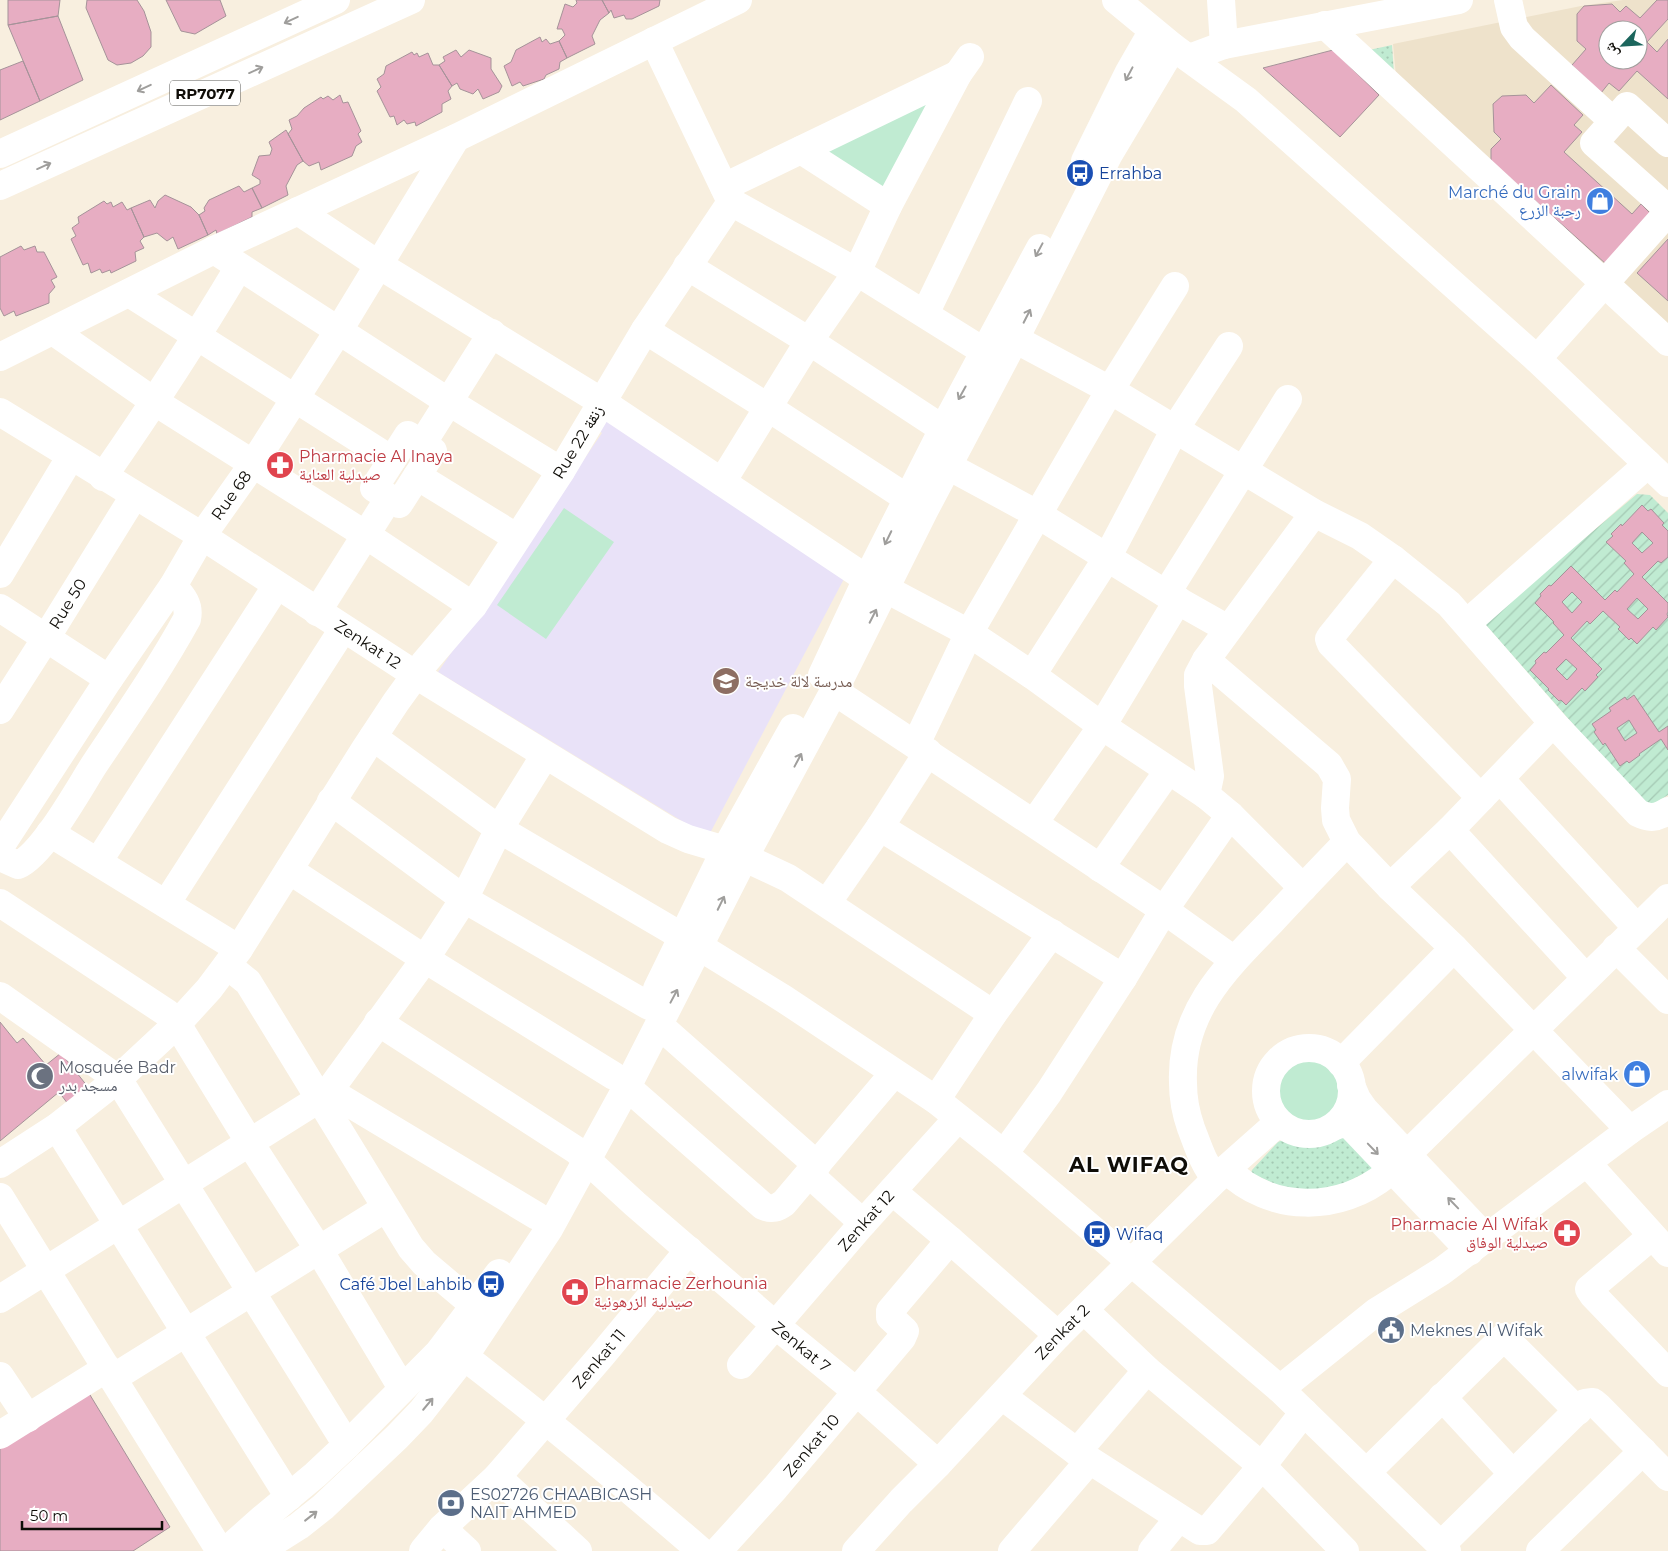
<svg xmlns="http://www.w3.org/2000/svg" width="1668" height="1551" font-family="Montserrat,'Noto Naskh Arabic',sans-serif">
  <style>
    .built { fill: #eee2cb; fill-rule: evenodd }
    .education { fill: #e9e2f8 }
    .grass { fill: url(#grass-dots) }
    .park { fill: #c0ebd2 }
    .garden { fill: url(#garden-furrows) }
    .building { fill: #e7adc2; stroke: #a59399; fill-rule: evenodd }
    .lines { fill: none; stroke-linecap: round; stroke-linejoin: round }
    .minor { stroke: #fff; stroke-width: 28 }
    .major { stroke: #fff; stroke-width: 28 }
    .oneway { stroke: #9f9e9c }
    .labels { text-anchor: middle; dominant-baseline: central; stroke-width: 4; stroke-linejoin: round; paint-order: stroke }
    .shield { fill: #fff; stroke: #575652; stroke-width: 1 }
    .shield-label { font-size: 15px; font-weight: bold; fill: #0f0d08 }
    .transit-label { font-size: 16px; fill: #164399; stroke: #fff; text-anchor: start }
    .shop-label { font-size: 16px; fill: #366cbe; stroke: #fff; text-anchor: end }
    .street-label { font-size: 16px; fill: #0f0d08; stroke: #fff }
    .health-label { font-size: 16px; fill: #be3a42; stroke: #fff; text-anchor: start }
    .education-label { font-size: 16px; fill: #785e54; stroke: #fff; text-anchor: start }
    .worship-label { font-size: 16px; fill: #5b616d; stroke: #fff; text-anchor: start }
    .service-label { font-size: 16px; fill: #4e5e75; stroke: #fff; text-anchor: start }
    .district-label { font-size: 21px; font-weight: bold; letter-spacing: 1px; fill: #0f0d08; stroke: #fff }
  </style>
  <defs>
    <pattern id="grass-dots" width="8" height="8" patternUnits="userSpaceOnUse" patternTransform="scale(1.25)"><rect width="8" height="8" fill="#c0ebd2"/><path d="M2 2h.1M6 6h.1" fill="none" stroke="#a4c8b3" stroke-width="1.8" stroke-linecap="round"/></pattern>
    <pattern id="garden-furrows" width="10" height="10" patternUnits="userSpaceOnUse" patternTransform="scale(1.25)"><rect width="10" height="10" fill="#c0ebd2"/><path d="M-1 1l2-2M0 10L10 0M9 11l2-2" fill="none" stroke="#a4c8b3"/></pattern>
  </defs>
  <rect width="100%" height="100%" fill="#f8efdf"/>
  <path class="built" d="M1623,0H1668V325L1396,76L1393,44L1581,6ZM1608,30H1638V60H1608Z"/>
  <path class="education" d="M603,419L846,575L708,837L438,672L602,433L597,429Z"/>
  <path class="grass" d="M1392,45L1394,74L1369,50Z
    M1341,1135L1373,1167L1371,1170L1329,1191L1283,1188L1251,1173L1252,1170L1278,1142L1285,1139L1314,1144L1326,1141Z"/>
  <path class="park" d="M939,89L885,193L813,150Z
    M564,508L614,542L546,639L497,605Z
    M1272 1090a36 36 0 1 1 72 0a36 36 0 1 1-72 0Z"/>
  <path class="garden" d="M1637,494L1650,495L1668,513V795L1647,808L1484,623Z"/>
  <path class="building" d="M8,0H60L58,16L8,25Z
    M87,0H137L144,11L151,32V47L143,56L131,63L117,65L108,60L86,8Z
    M166,0H220L226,16L195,34L181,31Z
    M576,0H602L609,13L600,20L592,36L595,44L567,58L559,41L565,35L562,29H557L565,4L573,7L577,3Z
    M602,0H660L659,6L632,19H626L624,15L614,18L611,10L609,13Z
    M1657,0H1668V19L1647,42L1657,52L1668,39V99L1637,71L1619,91L1609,83L1601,93L1572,65L1586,49L1577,41V14L1584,6L1612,4L1620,12L1626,6L1640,18ZM1626,26L1631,30H1638V36L1645,43L1638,50V60H1608V30H1622Z
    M58,16L83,80L40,101L8,25Z
    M540,37L542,42L546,39L550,44L559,41L567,58L560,62L559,69L546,75L544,79L523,86L520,82L512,86L504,66L511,62L516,50Z
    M456,50L461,57L469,50L491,58V69L502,86L499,92L483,99L478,89L473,94L460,89L457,83L452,86L439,65L445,61L443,57Z
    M1333,50L1379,95L1340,137L1263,68Z
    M412,52L414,55L417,53L419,57L428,53L433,65H439L452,86L448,91L451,99L442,104V112L416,126L415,122L407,124L404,120L397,125L394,116L390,117L377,91L381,87L377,79L384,74L386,66Z
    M23,61L40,101L0,120V70Z
    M1551,85L1583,115L1574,125L1582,132L1564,152L1632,214L1641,204L1651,214L1606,264L1491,161V149L1501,139L1494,132L1493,104L1502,96L1526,95L1534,103Z
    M340,95L343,103L348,102L361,131L358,134L362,142L356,146L352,156L321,170L319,162L309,166L303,161L288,134L292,129L289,120L297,116L304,108L321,97L323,99L328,96L333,100Z
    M286,130L303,161L297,165L286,186L288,195L262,208L252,188L260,184V180L252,175L259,156L270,155L272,149L269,142Z
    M239,186L244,192L252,188L262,208L252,212V217L217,234L216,230L208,235L199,215L205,211L204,208L209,200Z
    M165,195L191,207L199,215L208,235L178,249L173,237L167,241L157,233L144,237L131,208L150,200L155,208L158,201Z
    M104,201L107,204L111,202L113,207L122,202L127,210L131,208L144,237L140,241L144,248L135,252L136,261L111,273L110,270L102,273L100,269L91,273L88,263L83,265L71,239L76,236L72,228L79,223L78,217Z
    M1668,239V301L1637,273Z
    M21,246L24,250L35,246L37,252H44L57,277L51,280L55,287L49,294V303L16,316L14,311L4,316L0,308V257Z
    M1642,505L1648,511L1651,509L1664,523L1662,525L1668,531V557L1661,563L1658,561L1642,577L1668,603V612L1667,614L1668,617L1656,630L1653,627L1637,644L1631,638L1629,640L1618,629L1620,627L1603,611L1590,624L1587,621L1571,638L1602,669L1596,675L1598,677L1585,691L1582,688L1566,705L1561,700L1559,701L1548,690L1549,689L1530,670L1536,663L1535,661L1544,652L1546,653L1564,635L1553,623L1554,622L1535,603L1541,596L1540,594L1549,585L1551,586L1571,566L1605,600L1615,590L1617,592L1634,574L1624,563L1626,561L1606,542L1613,536L1611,534L1621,524L1622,526ZM1642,532L1653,543L1642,553L1632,543ZM1572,592L1582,602L1572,613L1562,602ZM1637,598L1648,609L1638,619L1627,609ZM1566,659L1577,669L1567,680L1556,669Z
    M1634,695L1659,732L1668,726V750L1661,739L1639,754L1640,755L1629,763L1627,761L1620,766L1605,743L1603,745L1594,732L1596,730L1592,724L1611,711L1609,708L1625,697L1627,700ZM1629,720L1637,733L1625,741L1617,728Z
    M0,1022L17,1043L23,1038L46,1065L61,1053L88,1087L68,1104L59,1092L0,1141Z
    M87,1390L170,1527L133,1551H0V1448Z"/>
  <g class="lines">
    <g class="minor">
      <path d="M1116,0L1173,47L1246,100L1537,359L1668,483"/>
      <path d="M1221,0L1224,45"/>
      <path d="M1508,0L1514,27L1522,38L1613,121"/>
      <path d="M1325,25L1668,342"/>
      <path d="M654,41L731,202L857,272L985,352L1001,360"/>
      <path d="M1189,58L1224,45L1459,0"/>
      <path d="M1668,143L1627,106L1594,143L1668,209"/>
      <path d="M801,150L888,206"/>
      <path d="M1085,161L1129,72L1152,32"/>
      <path d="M724,187L958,74"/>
      <path d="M298,211L379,265L602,402L867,579L969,633L1032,675L1102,726L1206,795L1230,815L1303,888"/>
      <path d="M214,250L449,402L561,471"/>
      <path d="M687,266L809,341L943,429"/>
      <path d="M129,293L392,460"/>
      <path d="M925,314L1028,101"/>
      <path d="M645,330L769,408L907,498"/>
      <path d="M53,331L155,402L366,535L473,606"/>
      <path d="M1015,339L1110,390L1314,513L1360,536L1393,559L1449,604L1553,723L1638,813C1650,819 1656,818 1668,811"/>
      <path d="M0,357L214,250L456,138L738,0"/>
      <path d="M1537,359L1668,212"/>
      <path id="s1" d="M0,412L202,536L416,675L668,830L688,839L725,850L756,863L788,878L993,1014"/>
      <path d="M408,435L433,451L399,504L374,488Z"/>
      <path d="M422,444L492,333"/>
      <path d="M948,466L1037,514L1166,594L1228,629"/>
      <path d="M417,476L516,537"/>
      <path d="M103,477C151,408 196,339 239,267"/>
      <path d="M722,482L809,341L857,272L888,206L958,74L970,57"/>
      <path d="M1393,559L1331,636L1329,639L1331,644L1481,798"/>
      <path d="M0,574L71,456"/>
      <path d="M1166,594L1288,399"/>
      <path d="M0,608L109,679"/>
      <path d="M317,612L389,498"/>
      <path d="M1467,623L1648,464"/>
      <path d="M1206,660L1329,765L1337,779L1335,808L1336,820L1347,842L1390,887L1454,948L1630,1130"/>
      <path d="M822,675L867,579L943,429L1040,248"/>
      <path d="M1032,675L1107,558L1175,429L1229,346"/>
      <path d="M834,691L1164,910L1234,960"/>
      <path id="s2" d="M0,710L46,638L134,496"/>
      <path d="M373,737L499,829L700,947L784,999L936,1100L1004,1154L1280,1389L1447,1551"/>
      <path d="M916,744L969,633L1110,390L1175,286"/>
      <path d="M1500,779L1637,928"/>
      <path d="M1206,795L1210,776L1198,686V675L1206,660L1314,513"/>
      <path d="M331,801L464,899L649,1006"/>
      <path d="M1034,823L1102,726L1178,600"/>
      <path d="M880,827L1123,978"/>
      <path d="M1450,830L1586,978"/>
      <path d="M50,833L239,949"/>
      <path id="s3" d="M0,847L109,679L173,586L202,536L253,464L339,330L456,138"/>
      <path d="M0,857L18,865C43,854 78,790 94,765C126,717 159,670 187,619C190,605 183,597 173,586"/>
      <path d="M98,862L277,585"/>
      <path d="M1100,868L1168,771"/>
      <path d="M289,870L425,959L614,1076"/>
      <path d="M1390,887L1450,830L1553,723"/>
      <path d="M0,903L167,1013L177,1024L250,1143L319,1250L402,1388"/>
      <path d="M827,903L880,827L928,752"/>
      <path d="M166,904L343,629"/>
      <path d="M1616,948L1668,1000"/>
      <path d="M227,965L248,982L411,1248L424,1263L475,1306"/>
      <path d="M657,989L725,850L793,728"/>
      <path d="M0,996L118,1079L347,1445"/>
      <path id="s4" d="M378,1022L576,1150L635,1204L774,1324L857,1392L938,1464"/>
      <path d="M659,1025L817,1165"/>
      <circle cx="1309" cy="1091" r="43"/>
      <path d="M1341,1063L1454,948"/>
      <path d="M1351,1085L1357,1099L1364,1109L1486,1238"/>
      <path d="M627,1087L763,1206C772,1210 777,1208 784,1203L894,1073"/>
      <path d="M329,1091L537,1216"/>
      <path d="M936,1100L993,1014L1052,933"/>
      <path d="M1335,1126L1344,1123L1351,1126L1470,1251"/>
      <path d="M57,1127L289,1497"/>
      <path d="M1004,1154L1049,1092L1123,978L1164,910L1230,815"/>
      <path d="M1587,1163L1668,1253"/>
      <path d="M0,1164L57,1127L118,1079L177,1024L209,989L239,949L365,749L396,702L425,662L473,606L561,471L645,330L731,202"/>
      <path d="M1226,1169C1270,1213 1340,1213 1387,1174L1668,898"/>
      <path d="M809,1174L863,1223"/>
      <path d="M1216,1179C1203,1164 1198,1146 1191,1128C1186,1114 1183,1099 1183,1083C1180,1012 1225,969 1271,922C1296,895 1322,868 1347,842"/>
      <path d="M892,1191L950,1240L1058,1335"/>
      <path d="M0,1197L220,1551"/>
      <path d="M1652,1236L1589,1289L1593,1295L1668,1373"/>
      <path d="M0,1299L319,1099L329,1091L425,959L464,899L499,829L545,755"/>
      <path d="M1084,1310L1147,1370L1262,1466L1345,1551"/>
      <path d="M449,1345C536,1411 619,1480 701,1551"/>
      <path id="s5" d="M741,1365L863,1223L958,1118"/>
      <path d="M0,1376L28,1418"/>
      <path d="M113,1378L386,1208"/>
      <path d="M1280,1389L1376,1312L1442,1271L1630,1130L1668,1104"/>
      <path d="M1002,1396L1077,1452L1200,1531H1207L1213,1524L1262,1466L1304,1412"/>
      <path d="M1442,1397L1513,1474"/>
      <path d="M0,1435L107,1368"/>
      <path d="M1077,1452L1147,1370"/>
      <path d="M1367,1472L1504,1337L1578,1411"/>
      <path d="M497,1477L578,1551"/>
      <path d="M442,1528L467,1551"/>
      <path d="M1441,1545L1585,1403L1593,1402L1599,1407L1668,1477"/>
      <path d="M226,1551L262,1519L315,1475L347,1445L439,1352L499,1273"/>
      <path d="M236,1551L275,1541L299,1526L323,1507L397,1437L421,1412L464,1357L549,1229L627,1087L744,858L834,691L924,511L1015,339L1109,154L1173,47"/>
      <path id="s6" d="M423,1551L442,1528L497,1477L602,1355L689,1250"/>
      <path id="s7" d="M718,1551L775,1488L902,1338L905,1331L890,1317V1311L950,1240"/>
      <path id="s8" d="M856,1551L901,1501L938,1464L1058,1335L1226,1169L1279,1122"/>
      <path d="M1012,1551L1089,1461"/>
      <path d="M1152,1551L1178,1519"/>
      <path d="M1540,1551L1643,1451"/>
    </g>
    <path class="major" d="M0,154L336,0
      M0,186L411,0"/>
  </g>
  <defs><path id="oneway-shaft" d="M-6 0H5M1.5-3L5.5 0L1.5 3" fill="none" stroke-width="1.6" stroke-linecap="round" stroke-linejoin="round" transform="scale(1.25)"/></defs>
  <g class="oneway">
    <use href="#oneway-shaft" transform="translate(291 20) rotate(155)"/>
    <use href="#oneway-shaft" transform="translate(256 70) rotate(-24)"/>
    <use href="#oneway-shaft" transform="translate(1129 74) rotate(118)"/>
    <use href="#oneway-shaft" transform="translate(144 88) rotate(155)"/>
    <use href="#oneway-shaft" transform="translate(44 166) rotate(-24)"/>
    <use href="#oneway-shaft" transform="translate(1039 250) rotate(118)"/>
    <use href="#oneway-shaft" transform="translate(1027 316) rotate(-63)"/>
    <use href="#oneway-shaft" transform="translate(962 393) rotate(119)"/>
    <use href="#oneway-shaft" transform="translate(888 538) rotate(116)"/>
    <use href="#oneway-shaft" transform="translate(873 616) rotate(-63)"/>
    <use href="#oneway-shaft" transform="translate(798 760) rotate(-62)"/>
    <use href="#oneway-shaft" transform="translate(721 903) rotate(-64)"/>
    <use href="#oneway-shaft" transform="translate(674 996) rotate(-62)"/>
    <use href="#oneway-shaft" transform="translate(1373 1149) rotate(46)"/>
    <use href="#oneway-shaft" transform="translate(1453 1203) rotate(-134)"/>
    <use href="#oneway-shaft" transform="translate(428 1404) rotate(-50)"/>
    <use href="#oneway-shaft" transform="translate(311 1516) rotate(-38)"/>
  </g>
  <defs>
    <g id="bus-disc" transform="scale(1.4375)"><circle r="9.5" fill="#1a4fb4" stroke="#fff"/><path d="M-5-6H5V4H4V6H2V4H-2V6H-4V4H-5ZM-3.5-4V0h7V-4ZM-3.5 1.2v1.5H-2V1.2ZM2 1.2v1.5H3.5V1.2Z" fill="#fff"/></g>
    <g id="shop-disc" transform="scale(1.4375)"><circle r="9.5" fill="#3f7fe0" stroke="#fff"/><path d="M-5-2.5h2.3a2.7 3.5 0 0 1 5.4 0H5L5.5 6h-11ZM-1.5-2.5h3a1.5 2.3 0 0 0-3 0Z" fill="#fff"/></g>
    <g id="pharmacy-disc" transform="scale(1.4375)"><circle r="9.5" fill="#e0444e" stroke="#fff"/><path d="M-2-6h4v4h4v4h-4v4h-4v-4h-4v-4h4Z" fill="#fff"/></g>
    <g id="school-disc" transform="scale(1.4375)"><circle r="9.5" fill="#8d6e63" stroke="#fff"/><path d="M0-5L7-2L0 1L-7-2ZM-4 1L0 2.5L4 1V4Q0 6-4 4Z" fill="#fff"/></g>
    <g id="mosque-disc" transform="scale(1.4375)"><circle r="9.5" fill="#6b7280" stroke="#fff"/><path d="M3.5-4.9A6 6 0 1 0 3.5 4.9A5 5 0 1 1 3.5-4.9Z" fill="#fff"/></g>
    <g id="civic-disc" transform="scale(1.4375)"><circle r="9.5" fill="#5c6f8a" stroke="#fff"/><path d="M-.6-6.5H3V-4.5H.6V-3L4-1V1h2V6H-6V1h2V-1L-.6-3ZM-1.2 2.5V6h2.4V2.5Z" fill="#fff"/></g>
    <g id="bank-disc" transform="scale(1.4375)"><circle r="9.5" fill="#5c6f8a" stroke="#fff"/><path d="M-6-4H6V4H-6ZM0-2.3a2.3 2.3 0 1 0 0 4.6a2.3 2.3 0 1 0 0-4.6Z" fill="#fff"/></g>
  </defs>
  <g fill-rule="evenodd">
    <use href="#bus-disc" x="1080" y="173"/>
    <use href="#shop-disc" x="1600" y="201"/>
    <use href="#pharmacy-disc" x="280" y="465"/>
    <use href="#school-disc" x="726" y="681"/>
    <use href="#shop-disc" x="1637" y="1074"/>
    <use href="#mosque-disc" x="40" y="1076"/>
    <use href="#pharmacy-disc" x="1567" y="1233"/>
    <use href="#bus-disc" x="1097" y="1234"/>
    <use href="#bus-disc" x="491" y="1284"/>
    <use href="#pharmacy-disc" x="575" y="1292"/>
    <use href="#civic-disc" x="1391" y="1330"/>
    <use href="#bank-disc" x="451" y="1503"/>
  </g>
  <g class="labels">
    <rect class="shield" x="170" y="80.5" width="70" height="25" rx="4"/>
    <g class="shield-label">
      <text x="205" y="93">RP7077</text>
    </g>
    <g class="transit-label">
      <text x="1099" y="173">Errahba</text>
      <text x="1116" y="1234">Wifaq</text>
      <text x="472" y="1284" text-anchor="end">Café Jbel Lahbib</text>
    </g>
    <g class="shop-label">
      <text x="1581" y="192">Marché du Grain<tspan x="1581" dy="18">رحبة الزرع</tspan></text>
      <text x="1618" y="1074">alwifak</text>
    </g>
    <g class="street-label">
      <text transform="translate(578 442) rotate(-59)">Rue 22 زنقة</text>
      <text stroke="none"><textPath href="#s3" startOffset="421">Rue 68</textPath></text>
      <text stroke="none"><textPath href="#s2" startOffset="126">Rue 50</textPath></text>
      <text stroke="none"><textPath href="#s1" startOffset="435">Zenkat 12</textPath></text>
      <text stroke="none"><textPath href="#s5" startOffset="191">Zenkat 12</textPath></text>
      <text stroke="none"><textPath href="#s8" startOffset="301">Zenkat 2</textPath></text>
      <text stroke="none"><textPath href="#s4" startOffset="535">Zenkat 7</textPath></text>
      <text stroke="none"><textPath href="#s6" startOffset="261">Zenkat 11</textPath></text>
      <text stroke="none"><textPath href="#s7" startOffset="141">Zenkat 10</textPath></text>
    </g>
    <g class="health-label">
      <text x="299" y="456">Pharmacie Al Inaya<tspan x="299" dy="18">صيدلية العناية</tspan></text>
      <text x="1548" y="1224" text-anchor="end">Pharmacie Al Wifak<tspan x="1548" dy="18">صيدلية الوفاق</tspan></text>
      <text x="594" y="1283">Pharmacie Zerhounia<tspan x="594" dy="18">صيدلية الزرهونية</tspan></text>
    </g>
    <g class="education-label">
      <text x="745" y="681">مدرسة لالة خديجة</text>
    </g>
    <g class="worship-label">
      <text x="59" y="1067">Mosquée Badr<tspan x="59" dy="18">مسجد بدر</tspan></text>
    </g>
    <g class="service-label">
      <text x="1410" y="1330">Meknes Al Wifak</text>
      <text x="470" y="1494">ES02726 CHAABICASH<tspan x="470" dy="18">NAIT AHMED</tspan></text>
    </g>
    <g class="district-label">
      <text x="1129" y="1164">AL WIFAQ</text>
    </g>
  </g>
  <g transform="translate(1623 45) rotate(245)"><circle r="24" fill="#ffffff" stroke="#9f9e9c"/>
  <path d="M0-4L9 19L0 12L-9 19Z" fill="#1c665d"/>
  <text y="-8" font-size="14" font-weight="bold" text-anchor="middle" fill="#0f0d08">ش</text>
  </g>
  <path d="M22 1521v8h140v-8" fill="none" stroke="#0f0d08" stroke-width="2.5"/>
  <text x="30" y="1521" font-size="15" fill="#0f0d08" stroke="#ffffff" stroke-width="4" paint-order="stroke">50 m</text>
</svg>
